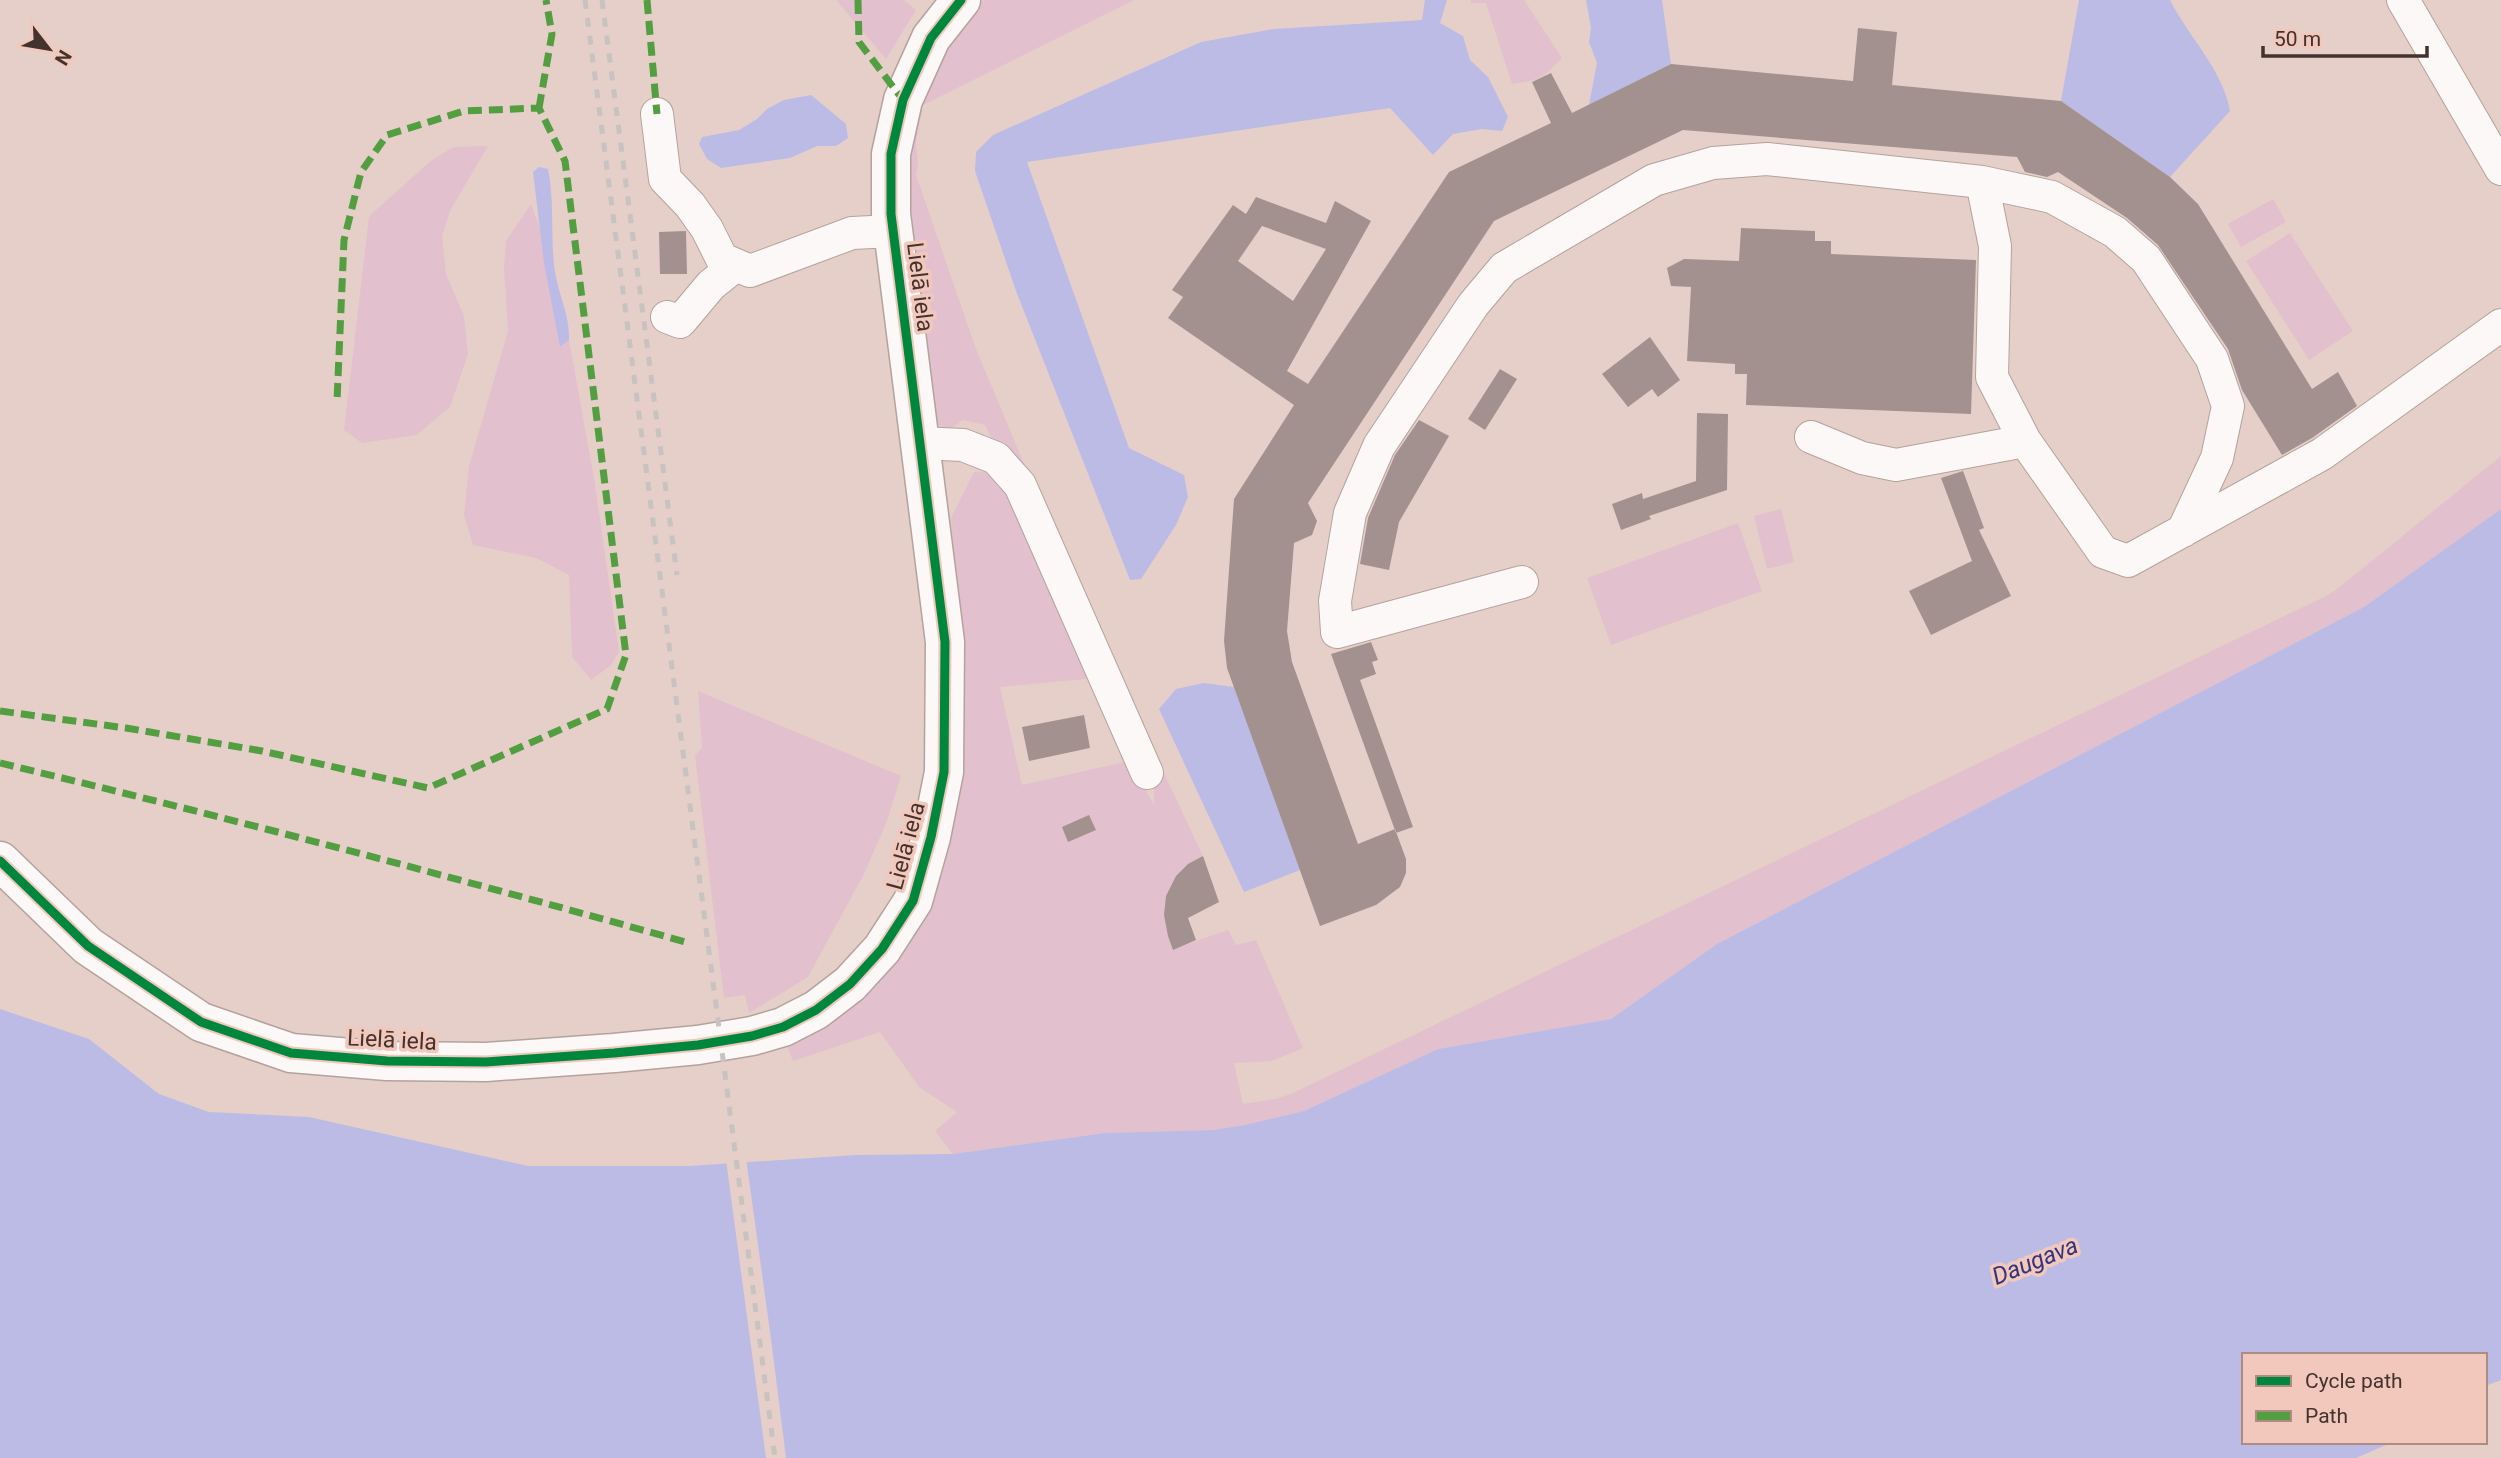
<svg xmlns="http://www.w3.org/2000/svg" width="2501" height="1458" font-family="Roboto,sans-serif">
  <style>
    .green { fill: #e2c0cd }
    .water { fill: #bcbbe6 }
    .pier { fill: #e6cfc9 }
    .building { fill: #a3918f; fill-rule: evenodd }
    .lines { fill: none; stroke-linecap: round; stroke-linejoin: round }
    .minor-casing { stroke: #b3a29d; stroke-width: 34 }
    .major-casing { stroke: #b3a29d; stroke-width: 41 }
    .minor { stroke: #fbf8f7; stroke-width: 32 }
    .major { stroke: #fbf8f7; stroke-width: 38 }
    .rail { stroke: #c8c2c0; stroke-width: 5; stroke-dasharray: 9 9; stroke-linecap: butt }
    .quiet { stroke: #549e42; stroke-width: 7; stroke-dasharray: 14 7; stroke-linecap: butt }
    .cycleway-casing { stroke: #f3c8bc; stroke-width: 13 }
    .cycleway { stroke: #00873e; stroke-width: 9 }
    .labels { text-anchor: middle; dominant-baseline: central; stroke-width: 7; stroke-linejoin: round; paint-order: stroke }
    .street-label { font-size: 23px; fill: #43322d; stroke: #f3c8bc }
    .water-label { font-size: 24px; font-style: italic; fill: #32347c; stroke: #f3c8bc }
  </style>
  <rect width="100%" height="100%" fill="#e6cfc9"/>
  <path class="green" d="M836,0H904L916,10L886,59Z
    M984,0H1134L923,105L916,142L918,164L916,175L976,349L1069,571L1203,856L1188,864L1164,915L1173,949L1228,930L1236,945L1256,940L1303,1048L1272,1061L1234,1063L1243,1104L1279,1098L1293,1093L2324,597L2336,590L2501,456V509L2364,607L1717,944L1611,1019L1438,1049L1304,1111L1245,1125L1213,1130L1105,1133L953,1154L935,1131L957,1112L919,1087L880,1032L793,1061L786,1043L840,1015L952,823L964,721L951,518L974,472L998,473L1095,678L1000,687L1022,785L1129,761L1154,805V773L985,425L963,420L949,430L934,423L904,213L909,133L923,88L957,28Z
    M1471,0H1524L1562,58C1542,79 1540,80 1512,84L1486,3H1470Z
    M488,146L450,211L442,236L446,274L464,316L468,354L450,407L417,435L362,443L344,430L369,216L432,160L454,147Z
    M2273,199L2286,222L2241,247L2228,224Z
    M531,204L540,229L561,347L569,340L595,484L619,652L611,665L591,680L572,657L569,575L536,558L473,545L464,515L469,466L508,331L504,268L506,241Z
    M2290,233L2353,331L2309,360L2246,261Z
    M1781,509L1794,562L1767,569L1754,516Z
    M1738,523L1762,591L1611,645L1587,578Z
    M698,691L901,776L887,821L865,872L808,977L749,1013L745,995L724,998L695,755L702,748Z"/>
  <path class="water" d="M1425,0H1447L1440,23L1463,36L1470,60L1488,77L1508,117L1502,131L1482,129L1453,134L1433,155L1390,108L1027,162L1129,448L1184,475L1188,497L1176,525L1141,579L1130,580L1016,291L975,171L976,152L993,135L1201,42L1274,29L1422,20Z
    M1586,0H1662L1671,64L1589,105L1597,63L1589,42L1591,27Z
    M2079,0H2170C2188,36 2223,70 2230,111L2170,177L2061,101Z
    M811,95L846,124L848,138L836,146H817L790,158L721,168L707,159L699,144L702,137L739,130L757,119L767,109L784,100Z
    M539,167L548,169C555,203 550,238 555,272C559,296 570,316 569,340L560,347L544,263L533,172Z
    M2501,509V1380L2485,1386V1355H2244V1442H2393L2356,1458H0V1009L89,1039L159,1094L209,1112L309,1117L528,1166H689L856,1155L953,1154L1105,1133L1213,1130L1245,1125L1304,1111L1438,1049L1611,1019L1717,944L2364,607Z
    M1204,683L1234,687L1300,870L1244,892L1159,709L1176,689Z"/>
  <path class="pier" d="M746,1158L771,1339L786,1458H766L726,1160Z"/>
  <path class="building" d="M1858,28L1897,32L1892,85L2061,101L2170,177L2198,204L2312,389L2338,372L2357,406L2312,438L2282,455L2242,390L2228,349L2158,245L2127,218L2058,172L2047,177L2025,172L2017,157L1683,130L1494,221L1308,503L1317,521L1312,535L1294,543L1287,631L1292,662L1358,844L1395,829L1406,859V873L1400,887L1376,905L1320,926L1227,668L1224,641L1234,499L1294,405L1168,318L1183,297L1172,290L1233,205L1246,214L1256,197L1326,223L1335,201L1371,221L1287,371L1308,384L1449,172L1551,123L1532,82L1551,73L1572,113L1671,64L1853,81ZM1262,226L1326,249L1293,301L1238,261Z
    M1741,228L1815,231V241H1831V254L1976,260L1971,414L1746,405L1747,374H1735V364L1687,361L1691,287L1671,286L1667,268L1684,259L1739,261Z
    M686,231L687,274H660L659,232Z
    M1650,337L1680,380L1658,397L1652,389L1628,407L1602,374Z
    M1500,369L1517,379L1485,430L1468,419Z
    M1697,413L1728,414L1727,490L1649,516L1651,519L1621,530L1612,504L1642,493L1643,499L1696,481Z
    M1419,420L1449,436L1399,522L1389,570L1360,564L1368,518L1395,455Z
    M1963,471L1984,528L1979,530L2011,596L1931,635L1909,591L1972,561L1941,478Z
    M1371,642L1378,660L1372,662L1376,674L1360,680L1413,827L1396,833L1331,654Z
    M1084,715L1090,748L1029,761L1022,727Z
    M1089,815L1096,830L1068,842L1062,827Z
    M1203,856L1219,902L1188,918L1196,940L1173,950L1168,936L1164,915L1166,896L1176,876L1188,864Z"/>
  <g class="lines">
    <g class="minor-casing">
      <path id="minor" d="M2403,0L2501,169
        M657,114L665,179L690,205L707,229L722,259L750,271L852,233L893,231
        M1982,182L1995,246L1992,377L2025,441
        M667,317L680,322L711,285L736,265
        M1811,437L1862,458L1896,465L2025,441L2103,552L2128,561L2322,454L2501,325
        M920,443L963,445L996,458L1020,485L1147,773
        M1522,582L1337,632L1335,601L1350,513L1379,446L1473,305L1504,268L1654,180L1713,163L1767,159L1982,182L2052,197L2115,232L2146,259L2212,359L2228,406L2217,458L2183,531"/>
    </g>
    <g class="major-casing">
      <path id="major" d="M0,861L88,946L201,1022L291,1053L387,1061L486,1062L614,1053L698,1045L752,1036L783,1027L816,1010L850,984L882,949L913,901L931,837L944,772L945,642L891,214V154L903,100L931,38L961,0"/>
    </g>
    <use href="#minor" class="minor"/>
    <use href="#major" class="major"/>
    <path class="rail" d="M585,0L775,1458
      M602,0L677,575"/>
    <path class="quiet" d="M647,0L657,114
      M858,0L859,42L903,100
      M539,108L552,34L546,0
      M0,711L126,728L262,751L428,788L607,709L626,655L565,161L539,108L464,111L387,135L361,172L344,240L337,401
      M0,763C231,818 460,879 689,943"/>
    <g class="cycleway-casing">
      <path id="cycleway" d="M0,861L88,946L201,1022L291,1053L387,1061L486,1062L614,1053L698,1045L752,1036L783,1027L816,1010L850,984L882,949L913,901L931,837L944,772L945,642L891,214V154L903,100L931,38L961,0"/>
    </g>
    <use href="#cycleway" class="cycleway"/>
  </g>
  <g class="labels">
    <g class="street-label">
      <text transform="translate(920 287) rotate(83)">Lielā iela</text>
      <text transform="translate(906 846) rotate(-75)">Lielā iela</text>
      <text transform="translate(392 1040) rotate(3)">Lielā iela</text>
    </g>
    <g class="water-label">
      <text transform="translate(2035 1261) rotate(-22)">Daugava</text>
    </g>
  </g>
  <rect x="2242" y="1353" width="245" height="91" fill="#f3c8bc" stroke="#ad8c83" stroke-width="2"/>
  <rect x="2256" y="1376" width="35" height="10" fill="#00873e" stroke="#ad8c83" stroke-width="2"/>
  <text x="2305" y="1388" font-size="21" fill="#43322d">Cycle path</text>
  <rect x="2256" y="1411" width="35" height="10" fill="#549e42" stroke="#ad8c83" stroke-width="2"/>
  <text x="2305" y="1423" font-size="21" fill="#43322d">Path</text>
  <g transform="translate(49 49) rotate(121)" stroke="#f3c8bc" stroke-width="5" paint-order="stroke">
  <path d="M0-5L12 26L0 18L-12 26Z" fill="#43322d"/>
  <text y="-10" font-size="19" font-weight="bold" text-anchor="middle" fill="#43322d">N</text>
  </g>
  <path d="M2263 46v10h164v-10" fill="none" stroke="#43322d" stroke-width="3.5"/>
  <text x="2274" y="46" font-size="21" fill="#43322d" stroke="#f3c8bc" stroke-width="5" paint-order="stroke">50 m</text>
</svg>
